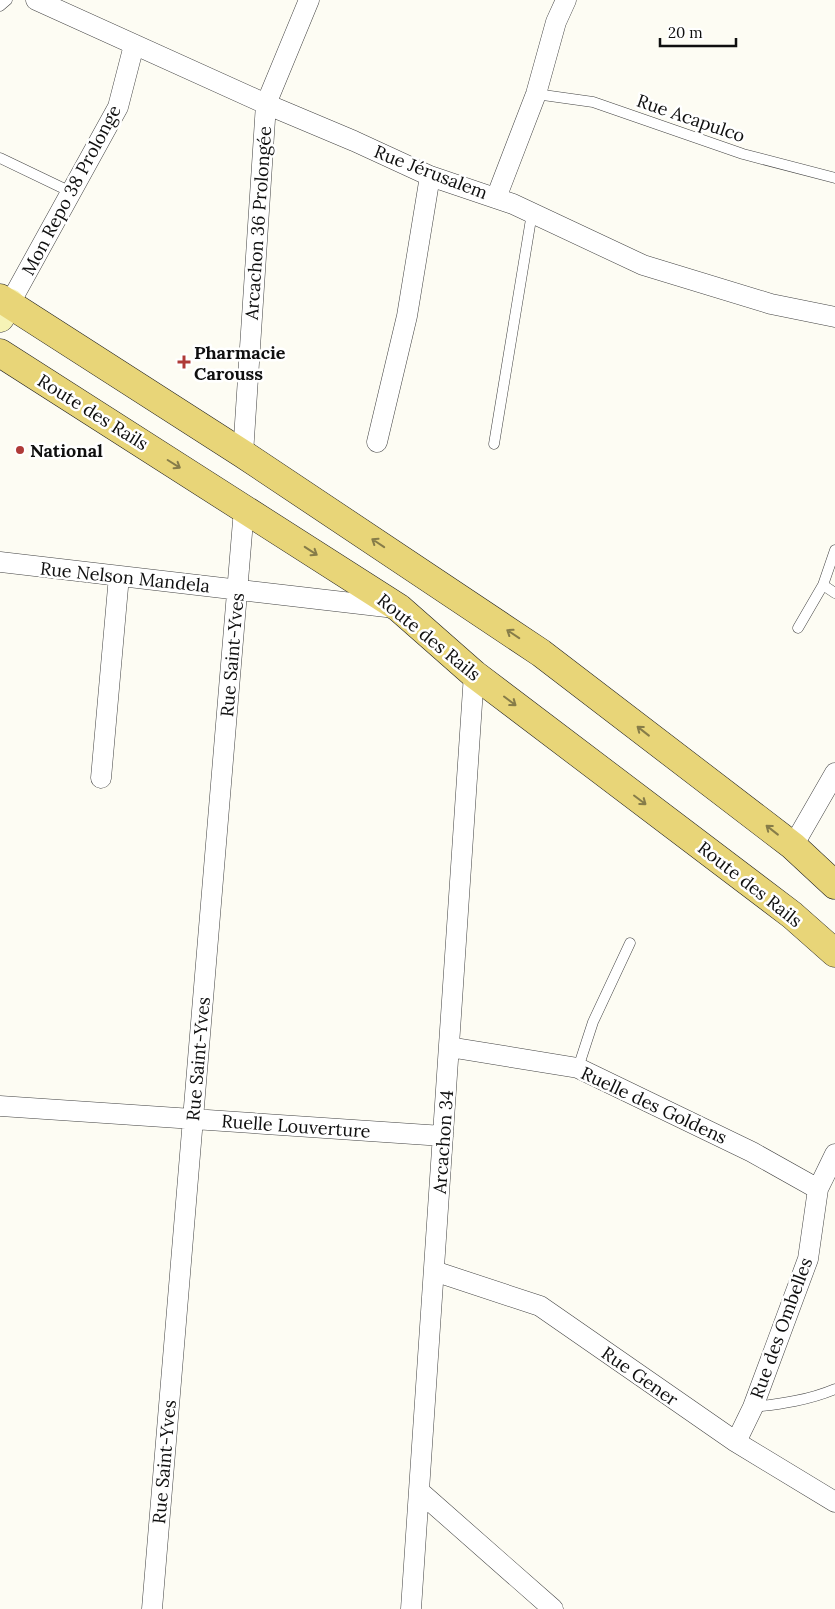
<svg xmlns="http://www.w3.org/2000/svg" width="835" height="1609" font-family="Lora,serif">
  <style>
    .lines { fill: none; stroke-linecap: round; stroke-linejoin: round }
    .lane-casing { stroke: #424242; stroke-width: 11 }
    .street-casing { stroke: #424242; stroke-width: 21 }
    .secondary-casing { stroke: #313131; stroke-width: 29 }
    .primary-casing { stroke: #202020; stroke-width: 29 }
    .lane { stroke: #fff; stroke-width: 10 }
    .street { stroke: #fff; stroke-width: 20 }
    .secondary { stroke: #f6f3b6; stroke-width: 28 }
    .primary { stroke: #e8d578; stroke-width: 28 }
    .oneway { stroke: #867c49 }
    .poi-dot { fill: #af3a37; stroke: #fff; stroke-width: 2 }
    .labels { text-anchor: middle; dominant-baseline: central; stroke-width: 5; stroke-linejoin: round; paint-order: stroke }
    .street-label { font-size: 18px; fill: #0f0f0f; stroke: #fff }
    .poi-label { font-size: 18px; font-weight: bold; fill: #0f0f0f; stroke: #fff; text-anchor: start }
  </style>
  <rect width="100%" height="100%" fill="#fdfcf3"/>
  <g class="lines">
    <g class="lane-casing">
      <path id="lane" d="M0,6L7,0
        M536,94L593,102L743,154L835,178
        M0,158L71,192
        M494,444L532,213
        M835,550L823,585L835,593
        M798,628L823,585
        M578,1068L593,1022L630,943
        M753,1407C781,1404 809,1400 835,1389"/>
    </g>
    <g class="street-casing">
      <path id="street" d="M36,0L266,104L354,141L430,176L513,204L643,265L771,304L835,317
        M496,198L536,94L556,22L566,0
        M10,303L118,107L134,45
        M377,442L407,316L430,176
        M243,454L266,104L309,0
        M0,562L395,608
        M101,778L119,576
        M793,846L835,773
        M449,1047L578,1068L752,1152L818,1189
        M0,1106L443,1136
        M434,1271L540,1306L736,1442L835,1502
        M736,1442L753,1407L808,1259L818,1189L835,1154
        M419,1491L553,1609
        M152,1609L244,509
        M411,1609L474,674"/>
    </g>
    <g class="secondary-casing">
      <path id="secondary" d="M0,318L10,303"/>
    </g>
    <g class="primary-casing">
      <path id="primary" d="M0,298L243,454L541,653L793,846L835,885
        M0,353L399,608L474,674L792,915L835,953"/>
    </g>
    <use href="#lane" class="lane"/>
    <use href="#street" class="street"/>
    <use href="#secondary" class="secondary"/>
    <use href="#primary" class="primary"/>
  </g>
  <defs><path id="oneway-shaft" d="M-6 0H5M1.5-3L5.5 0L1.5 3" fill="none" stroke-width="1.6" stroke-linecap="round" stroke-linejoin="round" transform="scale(1.25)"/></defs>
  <g class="oneway">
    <use href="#oneway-shaft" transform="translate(174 464) rotate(32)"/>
    <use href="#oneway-shaft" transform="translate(378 543) rotate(-146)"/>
    <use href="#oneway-shaft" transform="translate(311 551) rotate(33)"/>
    <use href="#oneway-shaft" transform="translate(513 634) rotate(-146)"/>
    <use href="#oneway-shaft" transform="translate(510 701) rotate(37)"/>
    <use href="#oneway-shaft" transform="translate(643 731) rotate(-142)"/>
    <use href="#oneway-shaft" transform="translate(640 800) rotate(37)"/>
    <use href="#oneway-shaft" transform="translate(772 830) rotate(-142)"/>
  </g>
  <g class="poi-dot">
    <path d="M181.5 354.5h5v5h5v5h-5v5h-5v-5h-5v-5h5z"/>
    <circle cx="20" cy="450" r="5"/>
  </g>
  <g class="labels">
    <g class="street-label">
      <text transform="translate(691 118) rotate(19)">Rue Acapulco</text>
      <text transform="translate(431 172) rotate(21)">Rue Jérusalem</text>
      <text transform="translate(71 190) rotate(-62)">Mon Repo 38 Prolonge</text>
      <text transform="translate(258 223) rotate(-86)">Arcachon 36 Prolongée</text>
      <text transform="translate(93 412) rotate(32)">Route des Rails</text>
      <text transform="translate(125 577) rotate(6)">Rue Nelson Mandela</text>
      <text transform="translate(429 637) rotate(39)">Route des Rails</text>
      <text transform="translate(232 655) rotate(-85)">Rue Saint-Yves</text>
      <text transform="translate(750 884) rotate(38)">Route des Rails</text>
      <text transform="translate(198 1059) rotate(-85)">Rue Saint-Yves</text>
      <text transform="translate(654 1105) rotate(25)">Ruelle des Goldens</text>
      <text transform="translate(296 1126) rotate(4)">Ruelle Louverture</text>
      <text transform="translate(443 1142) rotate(-86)">Arcachon 34</text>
      <text transform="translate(781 1328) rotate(-70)">Rue des Ombelles</text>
      <text transform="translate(640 1376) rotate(35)">Rue Gener</text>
      <text transform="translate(164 1462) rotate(-85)">Rue Saint-Yves</text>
    </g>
    <g class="poi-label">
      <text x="194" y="352">Pharmacie<tspan x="194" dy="21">Carouss</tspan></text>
      <text x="30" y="450">National</text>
    </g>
  </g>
  <path d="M660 38v8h76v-8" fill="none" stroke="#0f0f0f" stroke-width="2.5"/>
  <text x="668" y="38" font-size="15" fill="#0f0f0f" stroke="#ffffff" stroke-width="4" paint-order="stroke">20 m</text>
</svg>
